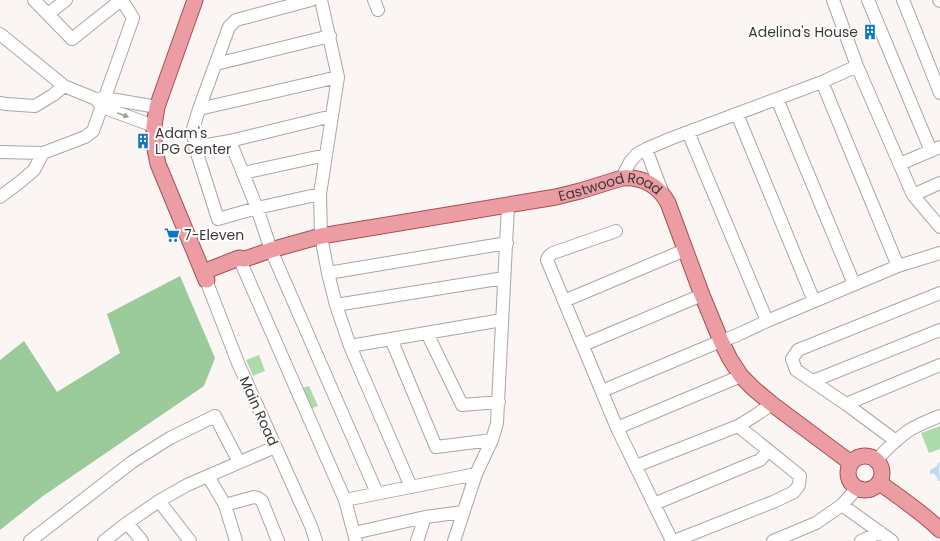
<svg xmlns="http://www.w3.org/2000/svg" width="940" height="541" font-family="Poppins,sans-serif">
  <style>
    .green { fill: #addbac }
    .forest { fill: #9ccb9b }
    .water { fill: #c2d7f7 }
    .lines { fill: none; stroke-linecap: round; stroke-linejoin: round }
    .minor-casing { stroke: #aaa6a3; stroke-width: 14 }
    .major-casing { stroke: #a64f56; stroke-width: 17 }
    .minor { stroke: #fff; stroke-width: 12 }
    .major { stroke: #ec9ca3; stroke-width: 15 }
    .oneway { fill: #9e9c9c }
    .labels { text-anchor: middle; dominant-baseline: central; stroke-width: 4; stroke-linejoin: round; paint-order: stroke }
    .poi-label { font-size: 14px; fill: #3c3a39; stroke: #fff; text-anchor: start }
    .street-label { font-size: 14px; fill: #3c3a39; stroke: #fff }
  </style>
  <rect width="100%" height="100%" fill="#fbf6f3"/>
  <path class="green" d="M259,355L265,371L253,376L246,360Z
    M309,386L318,406L307,410L298,389Z
    M940,426V449L929,453L921,433Z"/>
  <path class="forest" d="M180,276L215,358L204,386L43,496L0,530V360L24,341L57,392L120,353L107,314Z"/>
  <path class="water" d="M940,462L939,469L940,481H938L937,477L933,473L930,475V470L937,466L938,463Z"/>
  <g class="lines">
    <g class="minor-casing">
      <path id="minor" d="M34,0L72,39L121,0
        M311,0L236,20L229,27L199,109L193,129L195,147L218,219L257,208L320,194
        M321,0L338,77L320,194L321,236L328,273L336,305L350,346L411,487
        M374,0L378,10
        M833,0L857,66L913,195L940,227
        M868,0L931,151
        M903,0L940,93
        M939,0L940,1
        M48,14L66,0
        M0,34L64,86L96,99L105,98L157,107
        M216,64L330,36
        M822,82L898,266
        M777,99L854,284
        M98,102L102,107L154,126
        M0,103L6,104L35,106L53,95L64,86
        M199,109L338,77
        M737,114L814,301
        M688,132L767,321
        M230,141L257,208L271,250L377,493
        M195,147L230,141L332,116
        M646,149L663,194
        M0,152L43,153L85,137L93,131L133,18L122,0
        M900,164L940,147
        M243,173L326,155
        M622,178L630,162L637,154L646,149L672,138L822,82L857,66
        M913,195L940,183
        M0,197L20,182L34,170L43,153
        M616,231L553,253L549,256L547,260L617,428L672,541
        M239,258L345,500L356,541
        M328,273L507,243
        M206,280L238,363L311,526L316,541
        M564,301L685,250
        M336,305L504,278
        M427,333L462,405L499,402
        M391,339L436,447L492,440
        M583,345L702,295
        M350,346L502,320
        M813,381L940,330
        M602,391L721,341L735,336L767,321L898,266L940,253
        M846,404L940,365
        M617,428L741,376
        M896,441L846,404L796,370L792,359L798,350L940,293
        M877,460C886,449 896,440 908,431C917,425 930,420 940,416
        M636,466L738,426L756,415L772,404
        M208,476L225,505L236,541
        M345,500L476,474
        M159,501L190,541
        M654,504L760,460L768,451
        M225,505L254,497L258,498L262,501L278,541
        M842,505L892,541
        M127,523L142,541
        M354,533L425,517L463,512
        M30,541L132,462L170,438L215,416L239,462
        M104,541L127,523L159,501L187,485L275,447
        M417,541L425,517
        M454,541L476,474L492,440L497,423L508,205
        M674,541L773,502L794,492L799,485L800,476L738,426
        M773,541L816,523L842,505L857,488
        M861,541L880,532"/>
    </g>
    <g class="major-casing">
      <g id="major">
        <path d="M195,0L157,107L154,126V144L158,164L206,280H207"/>
        <path id="s1" d="M203,272L239,258L245,259L271,250L321,236L556,197L580,191L622,178C642,176 659,186 668,203L702,295L721,341L730,359L741,376L754,389L772,404L851,463"/>
        <circle cx="865" cy="473" r="17"/>
        <path d="M880,483C900,498 922,512 940,530"/>
      </g>
    </g>
    <use href="#minor" class="minor"/>
    <use href="#major" class="major"/>
  </g>
  <defs><path id="oneway-solid" d="M-6-.8H1V-3.2L6.5 0L1 3.2V.8H-6Z"/></defs>
  <use class="oneway" href="#oneway-solid" transform="translate(123 115) rotate(20)"/>
  <defs>
    <g id="building-bare" transform="scale(1.2)"><path d="M-4-6H4V6H1V3H-1V6H-4ZM-2.5-4.3h1.7v1.8h-1.7ZM.8-4.3h1.7v1.8H.8ZM-2.5-1h1.7V.8h-1.7ZM.8-1h1.7V.8H.8Z" fill="#0f76c1" stroke="#fff" stroke-width="2.5" paint-order="stroke"/></g>
    <g id="supermarket-bare" transform="scale(1.2)"><path d="M-6-5.5h2.5l.6 2H6L4.5 2H-2.5L-4.4-4H-6ZM-1.5 3.2a1.3 1.3 0 1 0 .1 0ZM3 3.2a1.3 1.3 0 1 0 .1 0Z" fill="#0f76c1" stroke="#fff" stroke-width="2.5" paint-order="stroke"/></g>
  </defs>
  <g fill-rule="evenodd">
    <use href="#building-bare" x="870" y="32"/>
    <use href="#building-bare" x="143" y="141"/>
    <use href="#supermarket-bare" x="172" y="235"/>
  </g>
  <g class="labels">
    <g class="poi-label">
      <text x="858" y="32" text-anchor="end">Adelina's House</text>
      <text x="155" y="133">Adam's<tspan x="155" dy="16">LPG Center</tspan></text>
      <text x="184" y="235">7-Eleven</text>
    </g>
    <g class="street-label">
      <text stroke="none"><textPath href="#s1" startOffset="419">Eastwood Road</textPath></text>
      <text transform="translate(259 411) rotate(66)">Main Road</text>
    </g>
  </g>
</svg>
